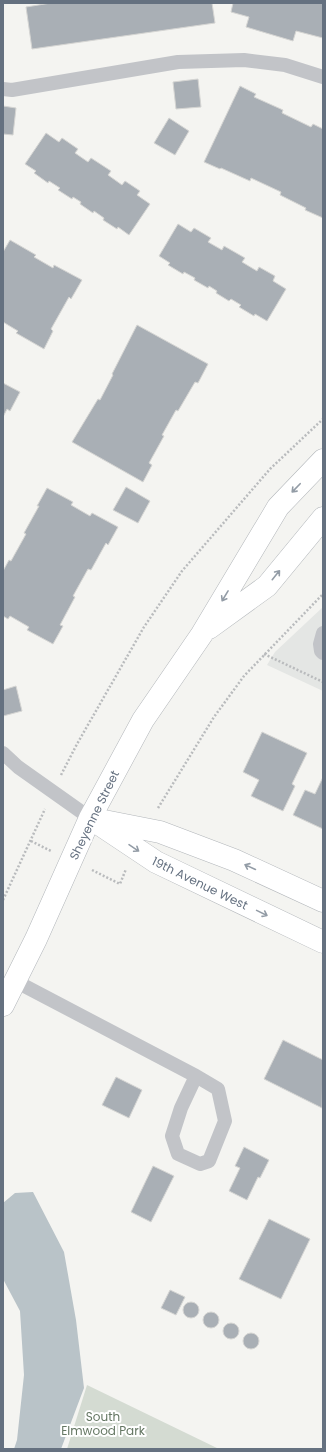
<svg xmlns="http://www.w3.org/2000/svg" width="326" height="1452" font-family="Poppins,sans-serif">
  <style>
    .built { fill: #e4e6e4 }
    .green { fill: #d4dbd2 }
    .water { fill: #b9c3c8 }
    .building { fill: #a9afb5; stroke: #d5d5d3 }
    .lines { fill: none; stroke-linecap: round; stroke-linejoin: round }
    .secondary-casing { stroke: #b2b6ba; stroke-width: 23 }
    .path { stroke: #b9bbbd; stroke-width: 2.5; stroke-dasharray: 2 2; stroke-linecap: butt }
    .lane { stroke: #c2c4c8; stroke-width: 14 }
    .secondary { stroke: #fff; stroke-width: 22 }
    .oneway { stroke: #939ca6 }
    .labels { text-anchor: middle; dominant-baseline: central; stroke-width: 4; stroke-linejoin: round; paint-order: stroke }
    .street-label { font-size: 12px; fill: #657180; stroke: #fff }
    .park-label { font-size: 12px; fill: #657763; stroke: #fff }
  </style>
  <rect width="100%" height="100%" fill="#f4f4f1"/>
  <path class="built" d="M323,607V691L267,665L275,652Z"/>
  <path class="green" d="M87,1385L219,1449H67Z"/>
  <path class="water" d="M33,1192L64,1252L76,1320L84,1388L61,1449H14L17,1440L24,1375L20,1311L3,1279V1203L15,1193Z"/>
  <path class="building" d="M51,3H212L215,23L32,49L26,7Z
    M233,3H323V38L296,31L293,41L246,27L249,17L231,12Z
    M198,79L201,107L176,109L173,82Z
    M240,86L256,94L254,97L283,110L282,113L311,127L313,124L323,129V218L305,210L306,208L280,195L281,192L251,178L250,181L221,168L220,169L204,162Z
    M3,106L16,108L13,135L3,134Z
    M169,118L189,131L175,155L154,143Z
    M46,133L59,142L62,138L78,149L75,153L88,162L91,158L111,171L108,175L122,185L125,181L140,191L137,195L150,204L129,235L118,227L117,229L103,220L104,218L94,211L93,213L80,204L81,202L73,197L72,199L58,190L60,188L49,181L48,183L34,173L36,171L25,164Z
    M178,224L191,232L194,228L211,238L208,242L222,250L224,246L245,258L242,262L257,271L259,267L275,276L273,281L286,289L267,321L255,314L254,316L239,307L241,305L231,299L229,301L216,293L217,291L209,286L208,288L194,280L195,278L184,272L183,274L168,265L170,263L159,256Z
    M10,240L36,255L34,257L53,268L54,265L82,280L71,299L69,297L51,329L53,331L44,349L16,333L18,331L3,322V252Z
    M137,325L208,364L198,383L195,382L178,411L176,410L162,435L164,436L149,463L152,465L143,482L72,442L98,399L100,400L113,375L112,374Z
    M3,383L20,392L10,411L7,409L3,417Z
    M126,487L150,501L138,523L113,510Z
    M47,488L73,502L71,505L90,516L92,513L118,527L108,545L106,543L91,570L88,569L73,596L75,597L60,625L63,626L53,644L27,630L29,627L10,616L8,619L3,616V571L9,560L11,561L26,534L24,533L39,506H37Z
    M16,686L22,711L3,716V690Z
    M262,732L307,753L292,784L295,786L283,811L251,796L259,780L243,772Z
    M323,777V829L293,815L305,790L315,794Z
    M283,1040L323,1060L322,1108L264,1079Z
    M116,1077L142,1090L129,1118L102,1105Z
    M244,1147L269,1160L260,1178L258,1177L247,1200L229,1191L240,1168L235,1166Z
    M153,1166L174,1176L151,1222L131,1212Z
    M269,1219L310,1239L281,1299L239,1279Z
    M170,1290L185,1297L176,1315L161,1308Z
    M183 1310a8 8 0 1 1 16 0a8 8 0 1 1-16 0Z
    M203 1320a8 8 0 1 1 16 0a8 8 0 1 1-16 0Z
    M223 1331a8 8 0 1 1 16 0a8 8 0 1 1-16 0Z
    M243 1341a8 8 0 1 1 16 0a8 8 0 1 1-16 0Z"/>
  <g class="lines">
    <g class="secondary-casing">
      <path id="secondary" d="M209,628L267,586L323,518
        M90,818L156,862L323,942
        M99,820L160,832L234,860L323,901
        M3,1005L36,939L90,818L143,720L202,634L278,507L323,460"/>
    </g>
    <path class="path" d="M264,654L323,682
      M61,775L77,744L144,627L182,571L270,469L323,419
      M158,808L214,717L244,676L323,594
      M31,841L51,851
      M92,870L120,884L126,869
      M3,900L45,809"/>
    <path class="lane" d="M3,89L12,90L178,62L244,60L285,65L323,77
      M323,633L320,644L321,651L323,653
      M3,753L18,767L90,818
      M15,981L196,1076L218,1089L225,1121L209,1161L200,1164L178,1154L172,1136L181,1108L196,1076"/>
    <use href="#secondary" class="secondary"/>
  </g>
  <defs><path id="oneway-shaft" d="M-6 0H5M1.5-3L5.5 0L1.5 3" fill="none" stroke-width="1.6" stroke-linecap="round" stroke-linejoin="round"/></defs>
  <g class="oneway">
    <use href="#oneway-shaft" transform="translate(296 488) rotate(134)"/>
    <use href="#oneway-shaft" transform="translate(276 575) rotate(-51)"/>
    <use href="#oneway-shaft" transform="translate(225 596) rotate(121)"/>
    <use href="#oneway-shaft" transform="translate(134 848) rotate(34)"/>
    <use href="#oneway-shaft" transform="translate(250 867) rotate(-155)"/>
    <use href="#oneway-shaft" transform="translate(262 913) rotate(26)"/>
  </g>
  <g class="labels">
    <g class="street-label">
      <text transform="translate(94 815) rotate(-64)">Sheyenne Street</text>
      <text transform="translate(200 883) rotate(26)">19th Avenue West</text>
    </g>
    <g class="park-label">
      <text x="103" y="1416">South<tspan x="103" dy="14">Elmwood Park</tspan></text>
    </g>
  </g>
  <rect width="326" height="1452" fill="none" stroke="#657180" stroke-width="8"/>
</svg>
